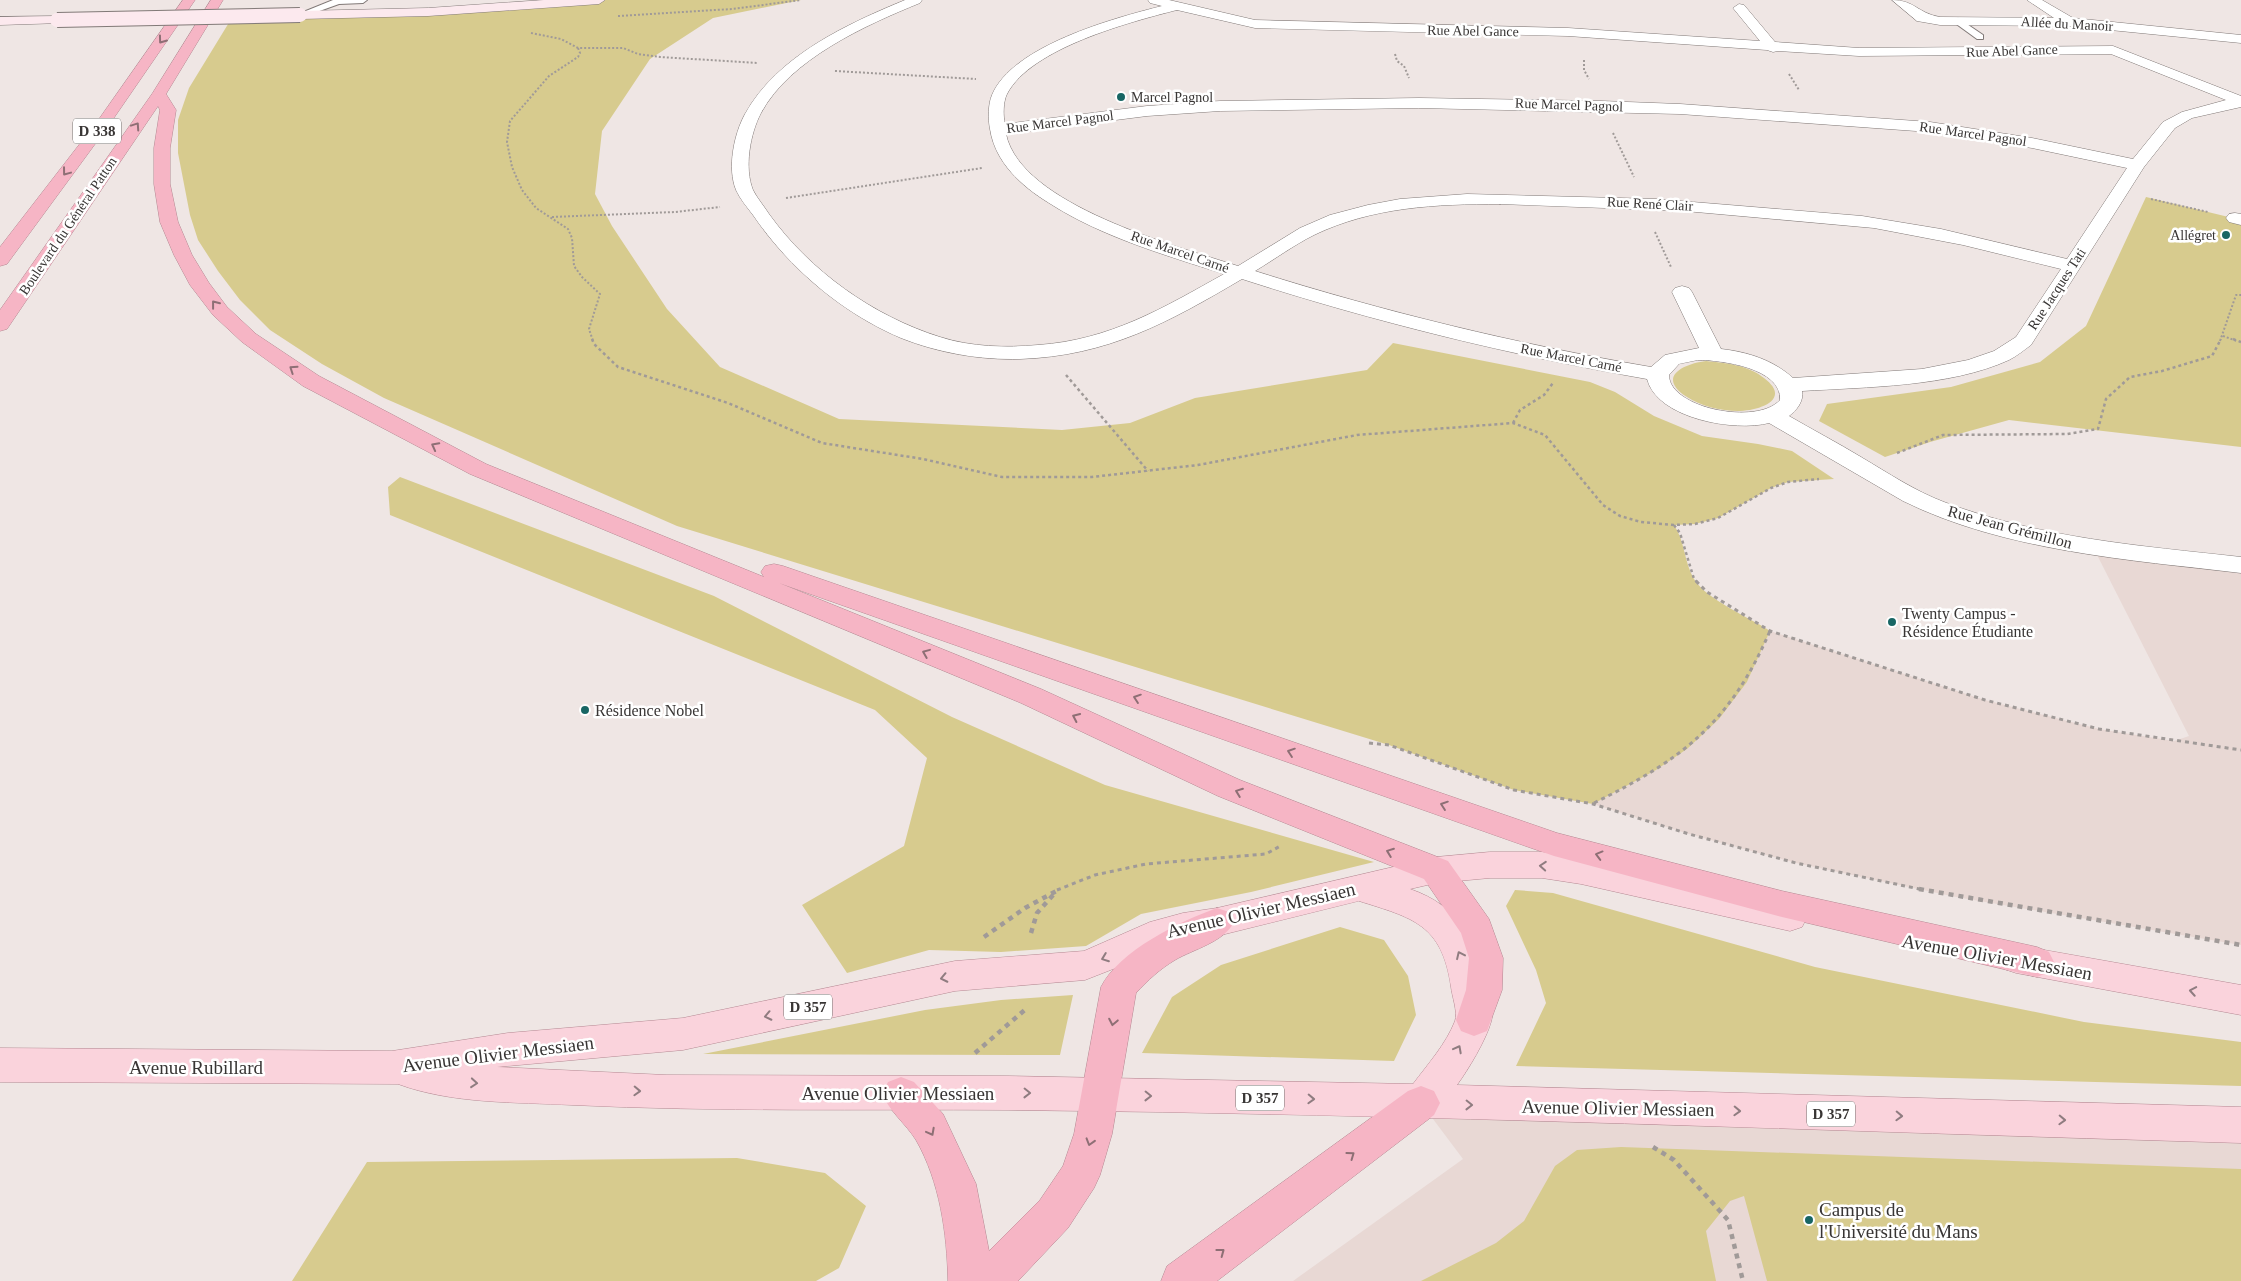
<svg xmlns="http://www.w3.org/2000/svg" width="2241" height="1281" font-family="'Times New Roman',serif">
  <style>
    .built { fill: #e8d8d4 }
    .green { fill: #d7cb8e }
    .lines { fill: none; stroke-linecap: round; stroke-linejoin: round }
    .lane-casing { stroke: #817977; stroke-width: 2 }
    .street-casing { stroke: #817977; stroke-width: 1 }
    .secondary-casing { stroke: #817977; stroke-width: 1 }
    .primary-casing { stroke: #b48892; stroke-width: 1 }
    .highway-casing { stroke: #b48892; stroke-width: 1 }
    .path-far3 { stroke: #a09a98; stroke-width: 2; stroke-dasharray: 2 2; stroke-linecap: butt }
    .path-far2 { stroke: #a09a98; stroke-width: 2.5; stroke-dasharray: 3 3; stroke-linecap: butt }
    .path-far1 { stroke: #a09a98; stroke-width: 3; stroke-dasharray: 4 4; stroke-linecap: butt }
    .path { stroke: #a09a98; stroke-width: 4.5; stroke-dasharray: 5 5; stroke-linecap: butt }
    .lane { fill: #fff; fill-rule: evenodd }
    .street { fill: #fff; fill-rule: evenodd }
    .secondary { fill: #fce9ee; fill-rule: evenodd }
    .primary { fill: #fad3dc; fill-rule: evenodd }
    .highway { fill: #f6b5c5; fill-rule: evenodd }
    .secondary-bridge-casing { stroke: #817977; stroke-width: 16; stroke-linecap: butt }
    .secondary-bridge { stroke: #fce9ee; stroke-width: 14 }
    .oneway { stroke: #8e6f75 }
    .oneway2 { stroke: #8f7c80 }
    .poi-dot { fill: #186664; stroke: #fff; stroke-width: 2 }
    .labels { text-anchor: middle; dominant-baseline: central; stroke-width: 5; stroke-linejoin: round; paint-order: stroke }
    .far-street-label { font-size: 14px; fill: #383534; stroke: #fff }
    .far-poi-label { font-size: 14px; fill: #383534; stroke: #fff; text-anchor: start }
    .shield { fill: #fff; stroke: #747271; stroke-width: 1 }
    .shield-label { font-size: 15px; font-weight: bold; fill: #383534 }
    .street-label { font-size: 16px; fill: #383534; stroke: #fff }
    .poi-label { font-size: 16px; fill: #383534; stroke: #fff; text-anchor: start }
    .near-street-label { font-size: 19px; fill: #383534; stroke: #fff }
    .near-poi-label { font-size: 19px; fill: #383534; stroke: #fff; text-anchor: start }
  </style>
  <rect width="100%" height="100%" fill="#efe6e4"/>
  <path class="built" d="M2093,547L2241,565V945L1956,897L1796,863L1689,834L1593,804L1656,770L1687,749L1747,682L1770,631L1985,700L2099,729L2174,741L2189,736Z
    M1421,1103L2241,1125V1281H1293L1463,1159Z"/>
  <path class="green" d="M594,0H801L713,18L650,59L602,131L595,194L612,226L667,309L720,367L839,419L1062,430L1130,423L1195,398L1367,370L1393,343L1590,382L1615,392L1654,416L1702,436L1758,444L1792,451L1834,479L1788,482L1771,488L1718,518L1695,524L1674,525C1685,541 1684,562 1694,579C1707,600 1749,617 1770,631L1747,682L1719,719L1687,749L1656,770L1593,804L1514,790L1389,745L677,526L384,398L322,364L270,330L240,300L218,271L198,240L190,215L178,153V120L189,88L233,16L428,12Z
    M2146,197L2241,220V447L2009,420L1930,442L1885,457L1819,421L1827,404L1951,387L2040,362L2086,326Z
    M1706,361C1726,363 1748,365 1764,378C1793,400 1758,411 1738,411C1721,411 1701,406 1687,397C1656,377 1683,364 1706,361Z
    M400,477L714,596L952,717L1105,785L1374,862L1251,892L1141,914L1086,946L1001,952L929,950L847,973L802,905L904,846L927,758L875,710L390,515L388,487Z
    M1515,890L1553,893L1815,967L2084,1022L2241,1042V1086L1516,1066L1546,1003L1536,970L1506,906Z
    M1340,927L1384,940L1408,976L1416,1015L1394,1061L1142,1053L1172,997L1221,965Z
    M1073,995L1060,1055L703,1054L925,1010L1001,1000Z
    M1621,1147L2241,1169V1281H1767L1744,1196L1730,1201L1706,1231L1716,1281H1421L1496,1243L1524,1221L1555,1166L1577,1150Z
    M737,1158L825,1173L866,1206L839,1268L816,1281H292L367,1162Z"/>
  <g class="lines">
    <g class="lane-casing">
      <path id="lane" d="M333,0H367L363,3L339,4L300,18L296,15Z
        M1958,18L1983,35V39H1977L1955,23L1954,21Z"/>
    </g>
    <g class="street-casing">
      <path id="street" d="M905,0H922L920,3C866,25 790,59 761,113C750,134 744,168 753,190C757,198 764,206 769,214C810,271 873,316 940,337C971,347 1006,348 1038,345C1110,340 1163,308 1224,274C1165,255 1102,237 1049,203C1021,186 995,162 990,129C988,119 988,104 992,95C1012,46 1114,18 1162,6L1150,3L1148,0H1169L1255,20L1568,28L1760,41L1733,8L1739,4L1744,5L1775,42L1859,48L2113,46L2241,96V107L2192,118L2175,128L2144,167L2031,345C2024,350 2017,356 2009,360C1950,387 1866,387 1802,391C1804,401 1797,410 1789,416C1813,430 1838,443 1861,457C1888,473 1915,491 1944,502C2039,538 2141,546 2241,557V573C2130,560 2004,551 1903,501L1769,423C1736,432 1657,419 1647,379C1510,355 1375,322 1242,279C1169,322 1108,356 1020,359C980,360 939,353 901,338C842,313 789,268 753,215C747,207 740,199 736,190C727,168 734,134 745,114C777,56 847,24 905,0ZM1177,10L1255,28L1568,36L1767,50L1773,52L1778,51L1859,56L2111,54L2226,100L2182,112L2163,122L2133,159L2032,138L1930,122L1680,104L1601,101L1419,98L1220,101L1147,106L1005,124C1003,116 1003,102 1007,94C1031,48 1130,22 1177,10ZM1419,108L1680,114L1930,132L2032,148L2127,168L2067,259L1941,229L1862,216L1656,199L1467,194L1400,199L1368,205L1330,215L1300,228L1238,266C1176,246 1021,205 1006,134L1147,116L1220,111ZM1500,204L1685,211L1874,228L1963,245L2061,269L2016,337L1994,351L1968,360L1922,369L1793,378C1773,360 1748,352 1721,349L1692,292L1689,288L1682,286L1675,288L1672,292L1699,348L1665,355L1651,367C1517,344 1385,312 1255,271C1275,259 1294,245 1314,235C1372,207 1436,204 1500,204ZM1698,360C1721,360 1782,368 1780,400C1757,426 1669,408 1669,375L1679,364Z
        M1892,0C1915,0 1917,13 1940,17L2054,18L2027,0H2042L2073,18L2241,35V43L2070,26L1940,25L1917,21Z
        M2235,213L2241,214V225L2229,222L2226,218L2229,214Z"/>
    </g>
    <g class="secondary-casing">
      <path id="secondary" d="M544,0H605L599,4L428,16L300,19L293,15L300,11L428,8Z
        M57,16L62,17L64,20L62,23L0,25V17Z"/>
    </g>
    <g class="primary-casing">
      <path id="primary" d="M1490,852H1542L1581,858L1790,903L1802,907L1807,917L1802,927L1790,931L1581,884L1542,878H1490L1436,883L1410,889C1460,906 1479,943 1487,992C1489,1000 1494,1014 1491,1022C1486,1040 1468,1070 1457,1085L2241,1107V1143C1830,1131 1419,1114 1008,1110C863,1109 717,1112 572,1105C515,1102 452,1104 398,1084L0,1082V1048L392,1051L508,1033L683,1018L955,961L1084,951L1150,922L1183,913L1217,908L1436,857ZM1359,901C1413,918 1442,924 1451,987C1452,996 1458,1012 1455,1021C1446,1044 1428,1064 1413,1084L1008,1076L666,1075L497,1067L683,1050L955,991L1085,980L1131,962L1159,948L1183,941L1217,936Z
        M2016,945L2241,985V1015L2016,973L2004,969L1999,959L2004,949Z"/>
    </g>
    <g class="highway-casing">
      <path id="highway" d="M183,0H195L109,125L7,264L0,266V247L99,119Z
        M211,0H223L166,94L176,110L170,148V184L178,222L192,255L209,283L227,307L256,334L319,376L486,464L764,577L761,572L765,566L774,564L783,566L1557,833L1782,891L2037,947L2049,952L2054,962L2049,972L2037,977L1782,917L1554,856L779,583L1041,689L1240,780L1448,861L1489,919L1503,958L1502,990L1487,1031L1474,1036L1461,1031L1456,1020L1466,990L1469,958L1461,933L1424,879L1218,796L1021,703L470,474L303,386L242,342L213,315L190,285L174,255L160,222L154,184V148L160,110L158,106L7,329L0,331V310L152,94Z
        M1217,908L1229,912L1234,922C1224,942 1194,949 1175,960C1160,969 1148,980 1136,993L1112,1134L1100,1175L1094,1188L1068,1228L1018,1281H948C947,1233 940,1182 916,1140C906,1124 890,1112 882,1094L888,1082L901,1077L914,1082L943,1114L976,1184L989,1251L1040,1200L1063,1166L1074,1134L1101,987C1119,951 1180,921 1217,908Z
        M1421,1086L1434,1091L1440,1103L1434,1115L1217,1281H1161L1167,1266L1408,1091Z"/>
    </g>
    <path class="path-far3" d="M618,16L732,9L801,0
      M531,33L561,39L578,48H623L638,54L660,57L758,63
      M578,48L580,53L578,57L549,76L510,121L507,142L512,167L522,190L536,208L568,229L572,238L574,266L582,277L600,294L589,329L593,341
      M1395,54L1397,61L1404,66L1409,78
      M1584,60V70L1589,79
      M835,71L976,79
      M1789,74L1799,90
      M1613,133L1634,177
      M786,198L982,168
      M2151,199L2208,212
      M552,217L675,212L720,207
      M1655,232L1671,267
      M2223,336L2237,341
      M2220,341L2236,295H2241"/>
    <path class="path-far2" d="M592,339L594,344L618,367L728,403L822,443L923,459L1002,477H1092L1198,465L1357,435L1513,423L1545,435L1603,505L1620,516L1641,522L1674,525L1695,524L1718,518L1771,488L1788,482L1819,479
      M2233,339L2241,342
      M1066,375L1148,471
      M1513,423L1520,410L1544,395L1553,383
      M1897,453L1943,435L2067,434L2098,429L2106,399L2130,377L2162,371L2212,356L2221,339
      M1674,525L1680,533L1694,579L1698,583"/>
    <path class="path-far1" d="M1696,581L1707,592L1770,631L1985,700L2099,729L2241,750
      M1369,743L1389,745L1514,790L1593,804L1689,834L1796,863L1924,890
      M1594,803C1683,759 1730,723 1770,631
      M1057,890L1095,875L1146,864L1266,854L1282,845"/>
    <path class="path" d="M1919,889L2241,945
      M1031,933L1037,913L1054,894
      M984,937L1025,908L1060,889
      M975,1053L1027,1008
      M1653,1147L1674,1160L1728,1220L1743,1281"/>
    <use href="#lane" class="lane"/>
    <use href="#street" class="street"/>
    <use href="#secondary" class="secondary"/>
    <use href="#primary" class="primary"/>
    <use href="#highway" class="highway"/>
    <g class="secondary-bridge-casing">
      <path id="secondary-bridge" d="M57,20L300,15"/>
    </g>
    <use href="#secondary-bridge" class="secondary-bridge"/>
  </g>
  <defs><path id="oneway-chevron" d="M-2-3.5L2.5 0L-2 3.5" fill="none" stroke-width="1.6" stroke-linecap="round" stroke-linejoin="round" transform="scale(1.25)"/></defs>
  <g class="oneway">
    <use href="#oneway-chevron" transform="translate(162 40) rotate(126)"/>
    <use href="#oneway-chevron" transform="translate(136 126) rotate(-56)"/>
    <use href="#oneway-chevron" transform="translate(66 172) rotate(127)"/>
    <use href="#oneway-chevron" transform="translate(215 304) rotate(-128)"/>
    <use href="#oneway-chevron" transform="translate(293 369) rotate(-146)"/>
    <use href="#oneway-chevron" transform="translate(435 446) rotate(-152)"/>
    <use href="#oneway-chevron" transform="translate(926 653) rotate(-158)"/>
    <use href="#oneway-chevron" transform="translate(1137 698) rotate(-161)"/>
    <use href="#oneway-chevron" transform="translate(1076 717) rotate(-155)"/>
    <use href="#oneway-chevron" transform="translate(1291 752) rotate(-161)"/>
    <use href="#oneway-chevron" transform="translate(1239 792) rotate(-159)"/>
    <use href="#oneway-chevron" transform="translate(1444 805) rotate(-161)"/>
    <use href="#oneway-chevron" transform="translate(1390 852) rotate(-159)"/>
    <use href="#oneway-chevron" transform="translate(1599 855) rotate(-165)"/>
    <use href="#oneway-chevron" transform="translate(1113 1022) rotate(101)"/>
    <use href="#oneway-chevron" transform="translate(931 1132) rotate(62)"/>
    <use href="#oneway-chevron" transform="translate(1090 1142) rotate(107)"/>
    <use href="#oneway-chevron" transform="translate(1351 1155) rotate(-36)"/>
    <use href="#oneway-chevron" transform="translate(1221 1252) rotate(-37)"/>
  </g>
  <g class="oneway2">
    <use href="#oneway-chevron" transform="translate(1543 866) rotate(-176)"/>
    <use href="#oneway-chevron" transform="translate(1460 955) rotate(-115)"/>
    <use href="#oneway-chevron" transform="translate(1105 958) rotate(159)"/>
    <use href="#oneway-chevron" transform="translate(944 978) rotate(168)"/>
    <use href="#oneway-chevron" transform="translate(2193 991) rotate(-170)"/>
    <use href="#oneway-chevron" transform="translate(768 1016) rotate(168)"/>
    <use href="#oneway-chevron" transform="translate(1458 1049) rotate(-62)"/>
    <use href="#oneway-chevron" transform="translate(474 1083) rotate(5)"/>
    <use href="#oneway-chevron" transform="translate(637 1091) rotate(2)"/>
    <use href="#oneway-chevron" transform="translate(1027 1093) rotate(1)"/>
    <use href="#oneway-chevron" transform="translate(1148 1096) rotate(1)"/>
    <use href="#oneway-chevron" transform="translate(1311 1099) rotate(2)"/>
    <use href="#oneway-chevron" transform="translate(1469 1105) rotate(1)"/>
    <use href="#oneway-chevron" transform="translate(1737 1111) rotate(2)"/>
    <use href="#oneway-chevron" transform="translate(1899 1116) rotate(2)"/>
    <use href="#oneway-chevron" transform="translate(2062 1120) rotate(2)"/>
  </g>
  <g class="poi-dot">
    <circle cx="1121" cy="97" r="5"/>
    <circle cx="2226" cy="235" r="5"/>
    <circle cx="1892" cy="622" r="5"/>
    <circle cx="585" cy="710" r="5"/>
    <circle cx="1809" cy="1220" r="5"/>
  </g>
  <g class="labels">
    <g class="far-street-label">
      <text transform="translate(2067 24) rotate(3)">Allée du Manoir</text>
      <text transform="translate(1473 31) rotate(1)">Rue Abel Gance</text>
      <text transform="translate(2012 51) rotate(-2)">Rue Abel Gance</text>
      <text transform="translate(1569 105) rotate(2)">Rue Marcel Pagnol</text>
      <text transform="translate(1060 122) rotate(-7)">Rue Marcel Pagnol</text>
      <text transform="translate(1973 134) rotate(8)">Rue Marcel Pagnol</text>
      <text transform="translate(1650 204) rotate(3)">Rue René Clair</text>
      <text transform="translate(68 226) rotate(-56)">Boulevard du Général Patton</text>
      <text transform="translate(1180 252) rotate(19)">Rue Marcel Carné</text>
      <text transform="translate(2057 289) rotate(-57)">Rue Jacques Tati</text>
      <text transform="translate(1571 358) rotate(11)">Rue Marcel Carné</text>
    </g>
    <g class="far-poi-label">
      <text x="1131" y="97">Marcel Pagnol</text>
      <text x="2216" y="235" text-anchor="end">Allégret</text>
    </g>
    <g class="shield">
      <rect x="73" y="118.5" width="48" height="25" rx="4"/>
      <rect x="784" y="994.5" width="48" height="25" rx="4"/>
      <rect x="1236" y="1085.5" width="48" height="25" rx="4"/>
      <rect x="1807" y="1101.5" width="48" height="25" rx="4"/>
    </g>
    <g class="shield-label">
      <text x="97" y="131">D 338</text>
      <text x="808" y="1007">D 357</text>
      <text x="1260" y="1098">D 357</text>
      <text x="1831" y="1114">D 357</text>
    </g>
    <g class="street-label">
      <text transform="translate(2010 527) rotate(15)">Rue Jean Grémillon</text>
    </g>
    <g class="poi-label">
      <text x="1902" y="613">Twenty Campus -<tspan x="1902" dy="18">Résidence Étudiante</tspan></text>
      <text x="595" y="710">Résidence Nobel</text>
    </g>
    <g class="near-street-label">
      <text transform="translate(1261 910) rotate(-13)">Avenue Olivier Messiaen</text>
      <text transform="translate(1997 957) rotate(10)">Avenue Olivier Messiaen</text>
      <text transform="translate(498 1054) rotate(-7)">Avenue Olivier Messiaen</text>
      <text x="196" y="1067">Avenue Rubillard</text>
      <text x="898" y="1093">Avenue Olivier Messiaen</text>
      <text transform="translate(1618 1108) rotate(1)">Avenue Olivier Messiaen</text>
    </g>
    <g class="near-poi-label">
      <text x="1819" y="1209">Campus de<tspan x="1819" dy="22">l'Université du Mans</tspan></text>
    </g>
  </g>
</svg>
